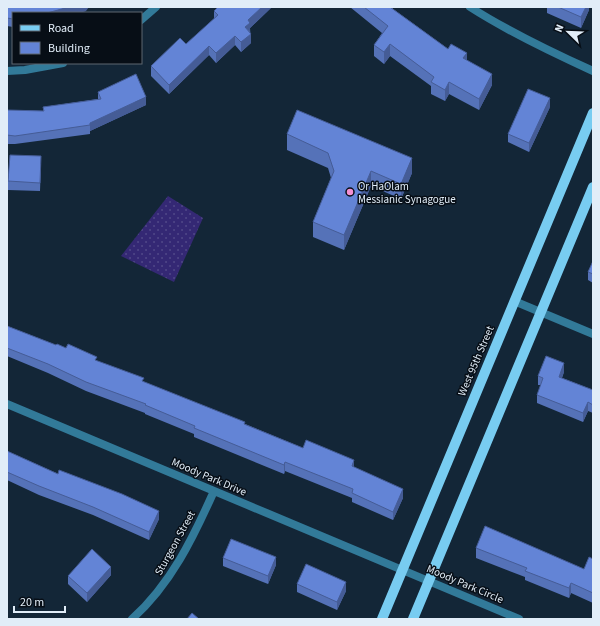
<svg xmlns="http://www.w3.org/2000/svg" width="600" height="626" font-family="'Source Sans 3',sans-serif">
  <style>
    .grass { fill: url(#grass-dots) }
    .lines { fill: none; stroke-linecap: round; stroke-linejoin: round }
    .street { stroke: #327a99; stroke-width: 8 }
    .primary { stroke: #78ccf1; stroke-width: 10 }
    .wall { fill: #5572b8 }
    .shaded-wall { fill: #455c96 }
    .building { fill: #6384d6; stroke: #455c96 }
    .poi-dot { fill: #f491d3; stroke: #070e16; stroke-width: 1.5 }
    .labels { text-anchor: middle; dominant-baseline: central; stroke-width: 3; stroke-linejoin: round; paint-order: stroke }
    .poi-label { font-size: 11px; fill: #e1edf8; stroke: #070e16; text-anchor: start }
    .street-label { font-size: 11px; fill: #e1edf8; stroke: #070e16 }
  </style>
  <defs>
    <pattern id="grass-dots" width="8" height="8" patternUnits="userSpaceOnUse"><rect width="8" height="8" fill="#342874"/><path d="M2 2h.1M6 6h.1" fill="none" stroke="#514889" stroke-width="1.8" stroke-linecap="round"/></pattern>
  </defs>
  <rect width="100%" height="100%" fill="#132637"/>
  <path class="grass" d="M168,196L203,218L174,282L121,256Z"/>
  <g class="lines">
    <path class="street" d="M470,7C509,32 551,52 593,71
      M141,20L156,7
      M7,71L25,70L63,63
      M514,301L593,334
      M7,404L519,619
      M132,619C171,584 193,538 214,491"/>
    <path class="primary" d="M382,619L593,113
      M413,619L593,187"/>
  </g>
  <path class="wall" d="M7,7L86,11L77,13H13V27L7,26Z
    M218,7H272L250,28L251,43L241,52L235,45L216,63L209,55L169,94L151,76V66L186,44L214,19V11Z
    M350,7H393V9L448,49L467,60L492,85L479,110L449,94L445,101L431,94V86L390,56L384,64L374,56V45L382,33Z
    M547,7H589V10L581,28L547,13Z
    M98,92L146,105L90,131V134L15,144H7V110L43,111V107L98,99Z
    M550,107L529,152L508,142V134Z
    M287,134L412,173L401,199L371,186L344,250L313,237V222L331,178L328,168L287,150Z
    M41,164L40,191L8,190V181Z
    M593,261V283L588,280V272Z
    M7,326L97,361L144,382L303,448L354,467L403,498L393,520L352,502V498L285,471L284,474L194,437V434L145,414V413L86,391L48,373L7,356Z
    M564,372L562,378L593,390V413L588,411L583,422L537,403V395L541,385H538V376Z
    M7,451L159,519L149,540L93,515L39,495L7,480Z
    M476,548L584,569L593,559V603L571,593L569,598L525,580V577L476,558Z
    M223,558L276,565L268,584L223,566Z
    M111,575L87,602L68,584V576Z
    M297,584L346,591L337,610L297,592Z"/>
  <path class="shaded-wall" d="M69,7H89L86,11L77,13H47Z
    M262,7H272L250,28V32L245,27L248,20Z
    M586,7H589V10L581,28V17Z
    M251,34V43L241,52V42Z
    M235,36V45L216,63V53Z
    M390,44V56L384,64V52Z
    M209,46V55L169,94V85Z
    M467,53V64L463,58Z
    M492,74V85L479,110V99Z
    M449,82V94L445,101V90Z
    M146,97V105L90,131V123Z
    M550,98V107L529,152V143Z
    M412,158V173L401,199V184Z
    M371,171V186L344,250V235Z
    M564,363V372L559,385V377Z
    M588,402V411L583,422V413Z
    M354,460V469L352,466Z
    M285,462V471L284,474V465Z
    M403,489V498L393,520V512Z
    M159,511V519L149,540V532Z
    M276,557V565L268,584V576Z
    M111,567V575L87,602V593Z
    M346,582V591L337,610V602Z
    M571,583V593L569,598V588Z"/>
  <path class="building" d="M7,7H69L47,13H13V19L7,18Z
    M218,7H262L248,20L250,23L245,27L251,34L241,42L235,36L216,53L209,46L169,85L151,66L180,38L186,44L218,15L214,11Z
    M364,7H390L448,49L451,44L467,53L463,58L492,74L479,99L449,82L445,90L431,82L434,77L390,44L384,52L374,45L388,26Z
    M558,7H586L581,17Z
    M136,74L146,97L90,123V125L15,136L7,135V110L44,111L43,107L101,99L98,92Z
    M528,89L550,98L529,143L508,134Z
    M297,110L412,158L401,184L371,171L344,235L313,222L334,171L328,153L287,134Z
    M10,155L41,156L40,183L8,181Z
    M593,261V274L588,272Z
    M7,326L56,345L57,344L66,348L68,344L97,357L95,360L144,378L142,381L245,422L244,424L303,448L306,440L354,460L352,466L403,489L393,512L352,493L353,489L285,462L284,465L194,428L195,426L145,405L146,404L86,382L48,364L7,348Z
    M546,356L564,363L559,377L593,390V405L588,402L583,413L537,395L543,378L538,376Z
    M7,451L58,474L59,470L122,494L159,511L149,532L93,507L39,486L7,472Z
    M485,526L584,569L589,557L593,559V593L571,583L569,588L525,571L527,568L476,548Z
    M231,539L276,557L268,576L223,558Z
    M92,549L111,567L87,593L68,576Z
    M306,564L346,582L337,602L297,584Z
    M192,613L199,619H187Z"/>
  <circle class="poi-dot" cx="350" cy="192" r="4"/>
  <g class="labels">
    <g class="poi-label">
      <text x="358" y="186">Or HaOlam<tspan x="358" dy="13">Messianic Synagogue</tspan></text>
    </g>
    <g class="street-label">
      <text transform="translate(476 361) rotate(-67)">West 95th Street</text>
      <text transform="translate(209 477) rotate(23)">Moody Park Drive</text>
      <text transform="translate(175 543) rotate(-61)">Sturgeon Street</text>
      <text transform="translate(465 584) rotate(23)">Moody Park Circle</text>
    </g>
  </g>
  <rect width="600" height="626" fill="none" stroke="#e1edf8" stroke-width="16"/>
  <rect x="12" y="12" width="130" height="52" fill="#070e16" stroke="#5e6770"/>
  <rect x="20" y="25" width="20" height="6" fill="#78ccf1" stroke="#5e6770"/>
  <text x="48" y="32" font-size="12" fill="#e1edf8">Road</text>
  <rect x="20" y="42" width="20" height="12" fill="#6384d6" stroke="#5e6770"/>
  <text x="48" y="52" font-size="12" fill="#e1edf8">Building</text>
  <g transform="translate(568 32) rotate(293)" stroke="#070e16" stroke-width="3" paint-order="stroke">
  <path d="M0-3L7 15L0 10L-7 15Z" fill="#e1edf8"/>
  <text y="-6" font-size="11" font-weight="bold" text-anchor="middle" fill="#e1edf8">N</text>
  </g>
  <path d="M14 606v6h51v-6" fill="none" stroke="#e1edf8" stroke-width="2"/>
  <text x="20" y="606" font-size="12" fill="#e1edf8" stroke="#070e16" stroke-width="3" paint-order="stroke">20 m</text>
</svg>
